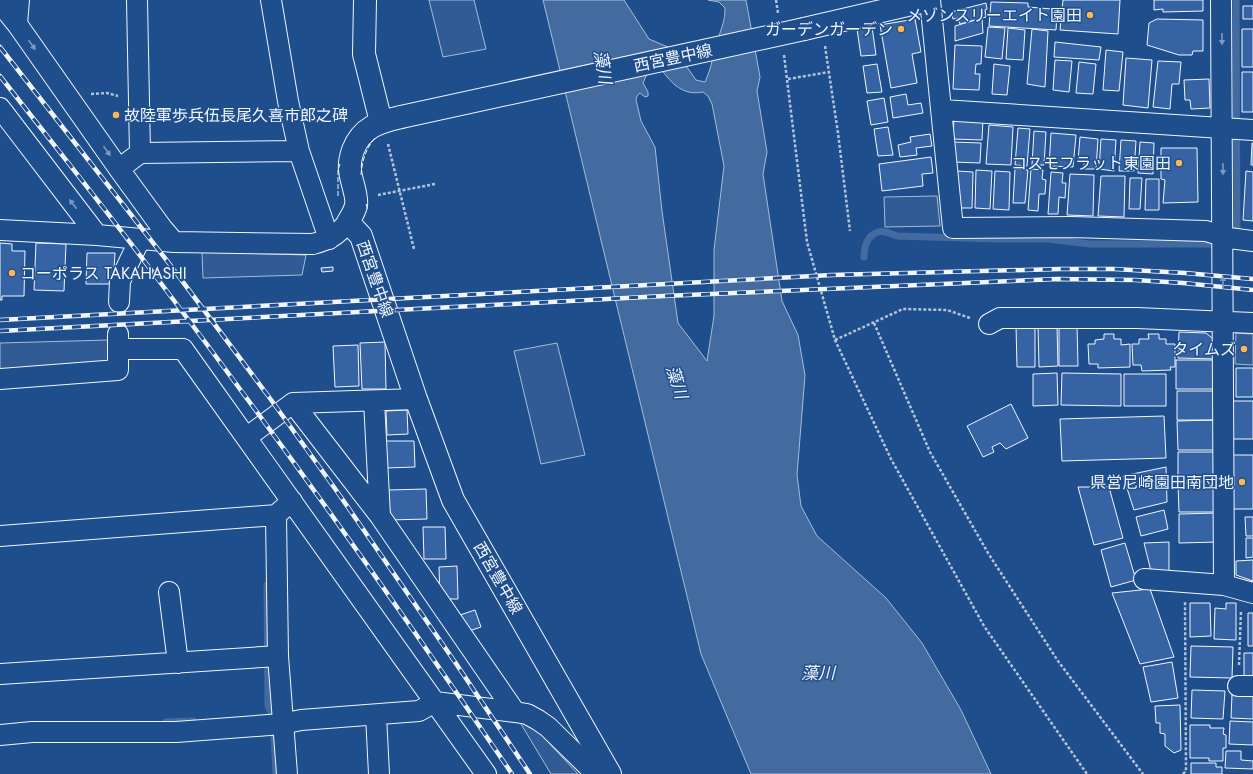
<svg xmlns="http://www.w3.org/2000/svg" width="1253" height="774" font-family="Jost,'Noto Sans JP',sans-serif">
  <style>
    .built { fill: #305b95; stroke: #a8bbd7 }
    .water { fill: #446ba0; stroke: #a8bbd7; fill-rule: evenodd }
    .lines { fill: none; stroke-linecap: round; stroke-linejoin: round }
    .stream { stroke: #446ba0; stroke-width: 7 }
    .building { fill: #3563a3; stroke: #f2f6ff }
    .street-casing { stroke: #f2f6ff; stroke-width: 22 }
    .secondary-casing { stroke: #f2f6ff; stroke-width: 24 }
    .path { stroke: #b3c4dc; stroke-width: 2.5; stroke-dasharray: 3 2; stroke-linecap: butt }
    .street { stroke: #1f4e8c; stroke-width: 20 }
    .secondary { stroke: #1f4e8c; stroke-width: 22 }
    .rail-casing { stroke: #f2f6ff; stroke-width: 4.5 }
    .rail { stroke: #1f4e8c; stroke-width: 3; stroke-dasharray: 9; stroke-linecap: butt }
    .secondary-bridge-casing { stroke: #f2f6ff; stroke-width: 24; stroke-linecap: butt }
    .secondary-bridge { stroke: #1f4e8c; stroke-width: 22 }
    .fence { stroke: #f2f6ff; stroke-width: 1; stroke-dasharray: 5 2; stroke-linecap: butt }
    .oneway { fill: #7e9ac0 }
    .poi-dot { fill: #ffb74d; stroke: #1f4e8c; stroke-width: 1.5 }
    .labels { text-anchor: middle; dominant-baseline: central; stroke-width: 3; stroke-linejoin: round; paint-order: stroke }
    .poi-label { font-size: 16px; fill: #f2f6ff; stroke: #1f4e8c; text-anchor: end }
    .street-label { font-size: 16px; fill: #f2f6ff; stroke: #1f4e8c }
    .water-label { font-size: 17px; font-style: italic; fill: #f2f6ff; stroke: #1f4e8c }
  </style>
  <rect width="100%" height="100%" fill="#1f4e8c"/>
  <path class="built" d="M429,0H474L486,49L443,57Z
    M937,196L940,226L885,227L884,197Z
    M202,252L306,255L302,275L203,278Z
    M1236,333L1253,334V365L1235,364Z
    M109,340V364L0,371V343Z
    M557,343L585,455L541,464L514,351Z
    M518,719L532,725L578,774H551Z"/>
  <path class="water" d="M543,0H624L649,39L675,50L696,80L705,82C712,67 713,54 718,39C722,26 725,21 725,8L719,2L708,0H746L760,77L757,91L767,152L763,174L782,301L798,335L805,375L797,475L801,506L817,536L886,598L922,643L961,710L991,774H751L701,654ZM649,69H661C672,84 683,96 703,92L708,96L712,104L724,166L714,250V316L707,361L678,323L662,211L655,147L641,121L636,100L637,96L640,93L645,97L648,96V92L643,83Z"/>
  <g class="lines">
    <path class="stream" d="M1236,0L1237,239
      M864,257C864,247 867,236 878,232C883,230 891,234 897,236L997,239H1049L1090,244H1221
      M267,585L268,706L273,716L276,774
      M166,722L193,721"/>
  </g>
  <path class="building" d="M1063,0H1120L1118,34L1060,30Z
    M1154,0H1203V11L1163,12V9L1154,10Z
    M991,2L1028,3V7L1052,9L1053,14H1057L1056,30L989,26Z
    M986,3L987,9L985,10L986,17L960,24L958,18L953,19L951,12Z
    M1243,6H1253V19H1243Z
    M982,18L983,33L955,41V26Z
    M915,19L921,52L912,54L917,83L891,88L880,25Z
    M1157,19L1203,20V51H1193L1192,55H1179L1147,45L1149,23Z
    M872,27L876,55L861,56L857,29Z
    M988,27L1005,28L1002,59L985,57Z
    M1008,28L1025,30L1023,60L1006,59Z
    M1032,29L1048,31L1045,87L1027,84Z
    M1242,29H1253V67H1242Z
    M1055,42L1101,47L1099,60L1054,57Z
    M955,45L982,46L981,64H976L975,74H980L979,90L953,89Z
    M1106,50L1123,52L1119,91L1103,90Z
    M1126,58L1152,60L1148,108L1123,105Z
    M1055,60L1072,61L1069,92L1053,90Z
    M1158,61L1181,62L1179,84H1172L1170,109L1153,107Z
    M1079,62L1096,64L1093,94L1076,93Z
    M877,64L882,92L867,93L863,66Z
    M994,64L1010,66L1007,95L992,94Z
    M1242,72H1253V112H1242Z
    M1209,79L1210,108L1191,109L1190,100H1185L1184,80Z
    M906,94L908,105L921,103L923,113L893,118L890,97Z
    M884,98L888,122L871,125L867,101Z
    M954,117L983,119L982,140L953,139Z
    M989,125L1013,127L1011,165L986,164Z
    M888,127L893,155L878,156L874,129Z
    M1018,128L1030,129L1027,166L1015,165Z
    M1034,131L1046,132L1044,165H1032Z
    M1051,133L1076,135L1073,167L1049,166Z
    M930,134L932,146L916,148L917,155L900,157L898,145L911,142L910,137Z
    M1080,137L1098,139L1096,169H1084V161H1078Z
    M1101,139L1116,140L1114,171L1099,169Z
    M1121,140L1136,141L1134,171H1119Z
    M953,142L981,143L980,163L953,162Z
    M1140,142L1154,143L1153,174L1138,173Z
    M1252,143H1253V165H1251Z
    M1161,148H1197L1198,202L1163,203L1165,180L1161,179Z
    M931,157L933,173L922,174L923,186L882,191L879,164Z
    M1015,169L1028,170L1025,203H1013Z
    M1031,169L1043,170L1042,179L1046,180L1045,194H1039L1038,211L1028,210Z
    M976,170L992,171L990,209L975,208Z
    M957,171L973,172L972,208H961L957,186Z
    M995,171L1010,172L1009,210L993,209Z
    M1246,171L1253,172V221L1243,220Z
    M1051,172L1063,173L1062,183H1066L1065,198L1059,197L1058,214H1048Z
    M1070,174L1094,175L1093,216L1067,215Z
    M1101,176H1125L1124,217L1098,216Z
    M1130,178H1142L1140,209H1129Z
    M1146,179H1159V210H1145Z
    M0,243L12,244V251H25L24,296H2V300H0Z
    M36,243L66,244L64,291L34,290Z
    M87,253H115L113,284H86Z
    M333,267V271L322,272L321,268Z
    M1077,325L1078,366H1059V326Z
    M1016,326H1035V367H1017Z
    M1038,326H1057L1058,366L1039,367Z
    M1179,332L1206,333L1217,342V359L1178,358Z
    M1104,334H1114V339H1121V345L1130,344V367L1098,368V364H1089L1088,344H1095V340L1104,339Z
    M1148,334H1159V339H1166V344H1175V367H1170L1171,370L1142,371L1141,365H1133L1132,344H1139V339H1149Z
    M385,342L386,389H362L360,343Z
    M358,345L359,386L335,387L333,346Z
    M1176,360H1216V389H1176Z
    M1236,368H1253V397H1236Z
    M1057,373L1058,405L1033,406V374Z
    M1062,373L1121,374V406L1061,405Z
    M1124,374H1166V406H1124Z
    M1177,391H1216V420H1177Z
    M1232,401H1253V439H1233Z
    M1011,404L1028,438L1006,449L1000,443L992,447L994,452L983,457L967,426Z
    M407,410L408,434L387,435L386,411Z
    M1164,416L1166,458L1062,461L1060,419Z
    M1217,420V450H1178L1177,421Z
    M385,441H414L415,467L386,468Z
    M1178,452H1217V481H1178Z
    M1231,455H1253V509H1231Z
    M1166,467L1167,502L1134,510L1123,476Z
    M1218,482V512H1179L1178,483Z
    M1078,487H1109L1123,538L1094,545Z
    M426,489L427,519L389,520L388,490Z
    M1164,510L1168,529L1141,536L1136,517Z
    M1218,513L1219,542L1179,543V514Z
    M1245,517H1253V536H1246Z
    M423,527H445L446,559H424Z
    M1246,538H1253V557L1246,558Z
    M1169,542V572L1151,571L1144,543Z
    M1125,543L1136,580L1111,587L1101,550Z
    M1253,560V581L1236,575V561Z
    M457,566L458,599H440L439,567Z
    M1150,589L1174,657L1140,664L1112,593Z
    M1190,603H1210L1211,636L1190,637Z
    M1226,603H1236V640L1214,639L1215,608L1226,609Z
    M475,610L481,627L466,632L460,615Z
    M1248,613H1253V646H1248Z
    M1191,646L1233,647L1232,678L1190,677Z
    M1244,653H1253V677H1244Z
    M1172,662L1178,698L1151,702L1143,667Z
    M1192,690L1225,691L1223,719L1191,718Z
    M1232,694L1253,695V719L1231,718Z
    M1180,705L1181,750L1174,753L1165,746V734L1160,733V723H1156L1155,706Z
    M1230,721L1253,722V745L1229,744Z
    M1190,725H1210V728H1224L1223,734L1226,735V748H1223V761H1209V758H1190Z
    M1226,751H1241V760L1253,761V769L1225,768Z
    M1191,763H1216V767H1222V774H1191Z"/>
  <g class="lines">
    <g class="street-casing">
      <path id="street" d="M271,0L288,101L299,151L329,239
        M930,0L953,228L1071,227L1206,231L1229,238L1253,241
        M1221,0L1224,585
        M0,3L17,24L119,169L162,228L174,242
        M17,24L19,0
        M0,108L97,235
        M942,110L1253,130
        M140,153L299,151
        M119,169L140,153L137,0
        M0,230L97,235L174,242L313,244C331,239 336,236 348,222
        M119,302L120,281L140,239
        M989,324L1000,318H1137L1253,323
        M118,349H183L486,774
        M0,379L118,370V334
        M293,403L380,516L374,401
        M247,437L293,403L416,399
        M380,516L515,712
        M0,536L276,515
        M1144,579L1224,585L1253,593
        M169,592L178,663
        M0,674L278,656
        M1238,686H1253
        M376,715L379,774
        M0,735L32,732H176L282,724L301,720L419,711L435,702L515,712L527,714L538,720L548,727L596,774
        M287,774L278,656L276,515L292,501"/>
    </g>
    <g class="secondary-casing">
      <path id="secondary" d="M365,0L364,54L381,122
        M804,29L929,0
        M401,117C379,122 362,127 353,150C351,156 349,162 350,169C350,179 358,196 356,205C355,211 351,217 348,222L361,236L416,399L453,500L610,774"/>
    </g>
    <path class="path" d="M776,0L778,13
      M825,46L838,133L850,231
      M784,55L807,242L835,340L891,459L984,626L1087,774
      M788,79L829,72
      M91,94L107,93L118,96
      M388,144L414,249
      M378,195L435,184
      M874,323L930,452L988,553L1058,661L1143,774
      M835,340L903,309L947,310L970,318
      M1239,665L1241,611
      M1183,774L1186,771L1185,602"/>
    <use href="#street" class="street"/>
    <use href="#secondary" class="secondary"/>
    <g class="rail-casing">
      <path id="rail" d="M0,47L168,262L269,397L336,490L457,665L530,774
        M0,76C53,144 108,212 160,282C282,443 399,607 512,774
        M0,320L832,275L1060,269H1114L1185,273L1253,279
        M0,331L664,296L1057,279L1135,280L1183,283L1253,290"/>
    </g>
    <use href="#rail" class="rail"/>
    <g class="secondary-bridge-casing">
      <path id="secondary-bridge" d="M401,117L804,29"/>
    </g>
    <use href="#secondary-bridge" class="secondary-bridge"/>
    <path class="fence" d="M361,175C362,161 366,148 375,138
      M338,196V170L340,164
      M366,204L368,210"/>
  </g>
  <defs><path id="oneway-solid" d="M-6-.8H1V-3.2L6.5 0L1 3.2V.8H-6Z"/></defs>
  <g class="oneway">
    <use href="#oneway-solid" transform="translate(1222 39) rotate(89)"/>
    <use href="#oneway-solid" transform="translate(32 45) rotate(55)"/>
    <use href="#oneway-solid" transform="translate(107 151) rotate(55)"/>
    <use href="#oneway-solid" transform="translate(1223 169) rotate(90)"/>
    <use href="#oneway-solid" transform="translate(73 204) rotate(-128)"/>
    <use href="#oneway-solid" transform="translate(1223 282) rotate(-90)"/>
  </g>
  <g class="poi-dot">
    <circle cx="1090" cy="15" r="4"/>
    <circle cx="901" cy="29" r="4"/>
    <circle cx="116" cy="115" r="4"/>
    <circle cx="1179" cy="163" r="4"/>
    <circle cx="12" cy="273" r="4"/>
    <circle cx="1244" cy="349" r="4"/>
    <circle cx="1242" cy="482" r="4"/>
  </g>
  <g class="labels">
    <g class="poi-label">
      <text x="1082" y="15">メゾンスリーエイト園田</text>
      <text x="893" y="29">ガーデンガーデン</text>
      <text x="124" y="115" text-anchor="start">故陸軍歩兵伍長尾久喜市郎之碑</text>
      <text x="1171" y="163">コスモフラット東園田</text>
      <text x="20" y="273" text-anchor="start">コーポラス TAKAHASHI</text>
      <text x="1236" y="349">タイムズ</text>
      <text x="1234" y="482">県営尼崎園田南団地</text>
    </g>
    <g class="street-label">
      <text transform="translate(673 58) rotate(-12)">西宮豊中線</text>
      <text transform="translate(375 279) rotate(71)">西宮豊中線</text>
      <text transform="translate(498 578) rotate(60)">西宮豊中線</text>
    </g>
    <g class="water-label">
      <text transform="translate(603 67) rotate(80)">藻川</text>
      <text transform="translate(677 382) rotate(72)">藻川</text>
      <text x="818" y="673">藻川</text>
    </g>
  </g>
</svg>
